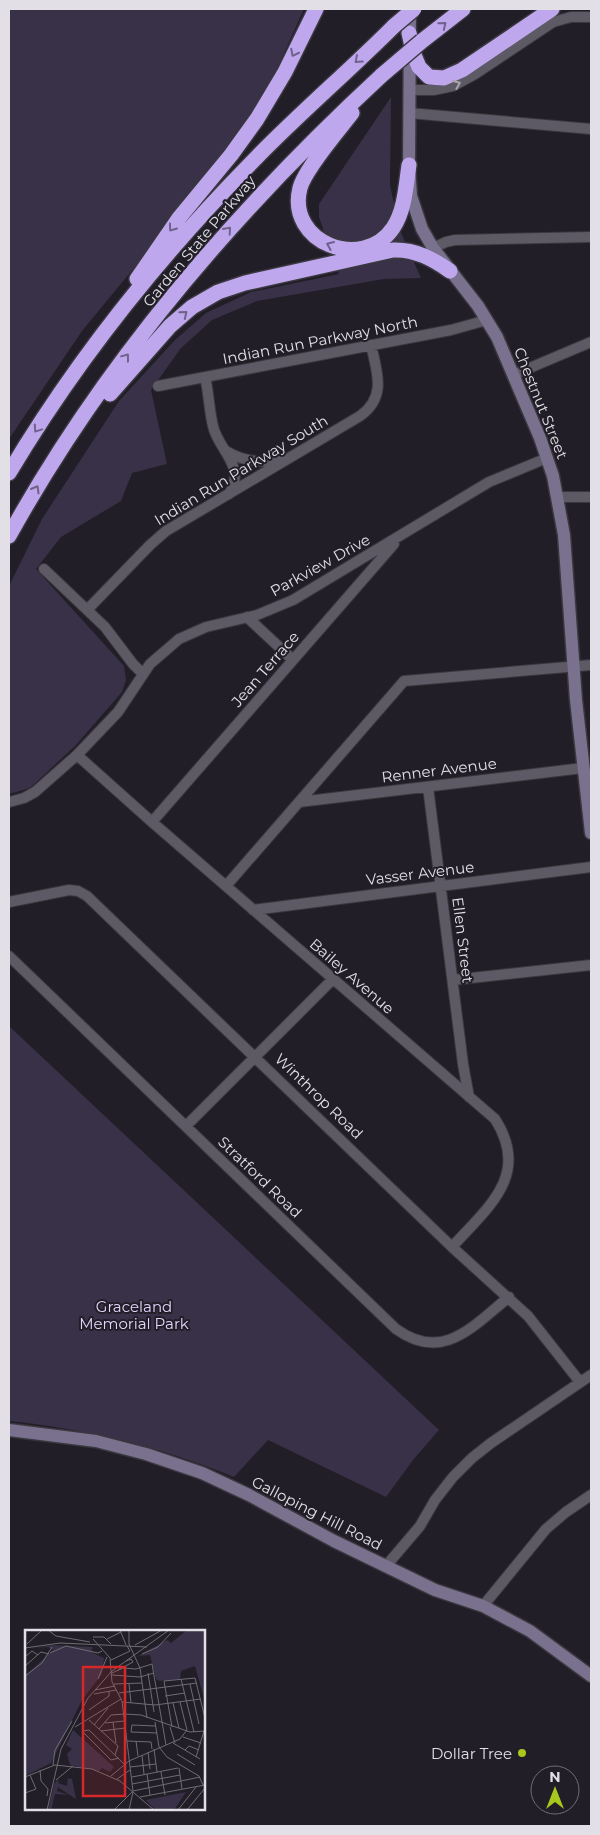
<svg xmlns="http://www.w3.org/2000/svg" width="600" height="1835" font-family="Montserrat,sans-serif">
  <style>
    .green { fill: #393147 }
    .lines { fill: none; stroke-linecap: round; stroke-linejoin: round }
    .street-casing { stroke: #3a383f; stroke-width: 12 }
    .secondary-casing { stroke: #3a383f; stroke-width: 15 }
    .highway-casing { stroke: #3a383f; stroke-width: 18 }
    .street { stroke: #5d5a65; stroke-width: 10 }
    .secondary { stroke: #7a718e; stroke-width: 12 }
    .highway { stroke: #bfa7ee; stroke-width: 15 }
    .highway-bridge-casing { stroke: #3a383f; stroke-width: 18; stroke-linecap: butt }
    .highway-bridge { stroke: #bfa7ee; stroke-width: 15 }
    .oneway { stroke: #70628a }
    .oneway2 { stroke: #a6a4ac }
    .poi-dot { fill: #a8c71d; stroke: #211e27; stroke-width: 2 }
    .labels { text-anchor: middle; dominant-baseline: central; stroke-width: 4; stroke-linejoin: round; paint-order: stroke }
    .street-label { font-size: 15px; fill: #e2e0e6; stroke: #211e27 }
    .park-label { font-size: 15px; fill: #e2d5fe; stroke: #211e27 }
    .poi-label { font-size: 15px; fill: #e2e0e6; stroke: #211e27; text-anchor: end }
    .inset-road { fill: none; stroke: #6e6c73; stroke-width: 1 }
    .view { fill: #d62828; fill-opacity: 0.15; stroke: #d62828; stroke-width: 2.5 }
    .inset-edge { fill: none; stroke: #e2e0e6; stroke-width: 2.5 }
  </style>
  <rect width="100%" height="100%" fill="#211e27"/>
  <path class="green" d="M9,9H304L264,97L157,240L82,331L9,439Z
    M391,97L390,185L399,228L421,278L384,279L257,301L212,320L181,348L151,390L167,464L132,473L121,501L61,537L36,569L124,666L126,680L122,692L76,745L30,788L9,794V586L42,519L119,401L175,340L206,313L251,292L339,274L319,217V204Z
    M9,1026L439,1430L413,1460L386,1497L268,1440L234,1477C161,1447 87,1429 9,1421Z"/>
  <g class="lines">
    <g class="street-casing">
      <path id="street" d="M409,90H434L453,86L475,74L553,22L571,17H591
        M409,113L591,129
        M433,248L446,242L455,240L591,237
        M513,375L591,342
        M205,377C209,393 209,410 213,426C218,450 247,466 229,494
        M158,386L451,330L487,320
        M226,451C243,462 263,463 283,460
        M558,497H591
        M44,569L105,627L133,664L142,673
        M87,610L150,545L166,531L360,416C387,397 377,372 371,345
        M247,617L293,660
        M77,755L152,822L495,1119C531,1175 488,1207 452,1247
        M428,787L463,1064L469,1097
        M9,802L24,798L35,792L77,755L118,712L150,664L179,639L206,627L257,615L293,600L489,482L547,458
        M299,802L583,768
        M152,822L394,544
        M226,886L404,681L591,665
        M9,902L69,890L78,891L87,896L452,1247L528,1316L580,1382
        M253,910L591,867
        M9,956L396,1329C443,1363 473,1326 509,1297
        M453,980L591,965
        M186,1126L333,979
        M386,1566L420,1526L435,1500L453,1477L472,1458L491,1443L591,1375
        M483,1606L546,1529L566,1512L591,1495"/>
    </g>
    <g class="secondary-casing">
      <path id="secondary" d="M410,9L409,165L411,196L422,229L433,248L478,306L497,337L540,438L553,476L564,535L576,700L591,833
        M9,1430L96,1441L146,1454L202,1473L249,1495L334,1541L435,1590L483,1606L530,1631L591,1676"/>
    </g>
    <g class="highway-casing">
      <path id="highway" d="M409,33L414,55L419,67L429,77L444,78L462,70L552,9
        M422,41L463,9
        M352,113C338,131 305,169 300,188C286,243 363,272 393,228C405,210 406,185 409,165
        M137,279L179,218L231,155L257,119L285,72L316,9
        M110,394L170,326L192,307L218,292L245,283L393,250C415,249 433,259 450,271
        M9,473C77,359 163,252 257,157C301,112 349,71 394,26
        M9,536C105,362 237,209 382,75"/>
    </g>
    <use href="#street" class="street"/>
    <use href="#secondary" class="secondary"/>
    <use href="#highway" class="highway"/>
    <g class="highway-bridge-casing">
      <path id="highway-bridge" d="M394,26L414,9
        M382,75L422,41"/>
    </g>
    <use href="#highway-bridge" class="highway-bridge"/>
  </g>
  <defs><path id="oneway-chevron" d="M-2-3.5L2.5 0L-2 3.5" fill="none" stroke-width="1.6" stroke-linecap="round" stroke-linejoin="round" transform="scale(1.25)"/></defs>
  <g class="oneway">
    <use href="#oneway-chevron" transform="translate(443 25) rotate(-39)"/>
    <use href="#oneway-chevron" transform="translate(294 53) rotate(117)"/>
    <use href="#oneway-chevron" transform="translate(358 60) rotate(138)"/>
    <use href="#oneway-chevron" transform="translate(172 228) rotate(126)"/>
    <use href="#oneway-chevron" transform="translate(228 230) rotate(-49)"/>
    <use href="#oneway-chevron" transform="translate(330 245) rotate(-157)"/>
    <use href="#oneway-chevron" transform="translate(184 314) rotate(-39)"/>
    <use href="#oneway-chevron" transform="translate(126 357) rotate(-53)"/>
    <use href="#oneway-chevron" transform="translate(37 429) rotate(124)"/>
    <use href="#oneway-chevron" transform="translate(36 489) rotate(-60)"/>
  </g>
  <use class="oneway2" href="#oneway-chevron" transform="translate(457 84) rotate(-23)"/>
  <circle class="poi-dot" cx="522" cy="1753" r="5"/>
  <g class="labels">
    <g class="street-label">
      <text transform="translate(199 241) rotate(-50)">Garden State Parkway</text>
      <text transform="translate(320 340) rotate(-11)">Indian Run Parkway North</text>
      <text transform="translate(541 403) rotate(68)">Chestnut Street</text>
      <text transform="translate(241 470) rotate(-31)">Indian Run Parkway South</text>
      <text transform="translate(320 565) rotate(-29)">Parkview Drive</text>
      <text transform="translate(265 669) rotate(-49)">Jean Terrace</text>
      <text transform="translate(439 770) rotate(-7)">Renner Avenue</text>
      <text transform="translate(420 873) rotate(-7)">Vasser Avenue</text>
      <text transform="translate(463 940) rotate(83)">Ellen Street</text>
      <text transform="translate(352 976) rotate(41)">Bailey Avenue</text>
      <text transform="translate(319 1096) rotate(44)">Winthrop Road</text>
      <text transform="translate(260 1177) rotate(44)">Stratford Road</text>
      <text transform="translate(317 1513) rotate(27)">Galloping Hill Road</text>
    </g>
    <g class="park-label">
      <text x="134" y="1306">Graceland<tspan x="134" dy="17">Memorial Park</tspan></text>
    </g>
    <g class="poi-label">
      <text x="512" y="1753">Dollar Tree</text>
    </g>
  </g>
  <g transform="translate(25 1630)">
    <rect width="180" height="180" fill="#211e27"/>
    <path d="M162,0L180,1V72L170,36L156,41L155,49L135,51L131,49L125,25L113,26L142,10L146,13ZM27,15L68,17L66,22L79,28L77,44L57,70L26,133L0,146V46L28,20L23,17L11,18ZM48,100L89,137L85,142L77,138L74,141L45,135L42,124L47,119L41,115ZM43,148L47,149L51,169L33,157L32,161L44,165L30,164L26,180H23L29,154L34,149L33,153L42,156ZM161,162L149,180H130L121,170Z" fill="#393147"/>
    <path class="inset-road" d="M23,0L31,6L65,12M95,0L101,15M104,0V14L115,38L122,88M68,7H79L86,14M68,9L85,28L87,52L97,71L108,161M82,9L96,2M2,14L17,0M110,15L137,0M0,18L35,13L122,17M25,23L41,16L73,23L77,21M117,24L133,17L146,3M0,27L7,21L13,25M86,30L105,21L102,16M0,36L16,22L24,24M93,40L108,32L106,29L101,31M87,43L98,38L111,39L127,34L141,115M123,43L129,82M87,45L115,47L129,43M0,46L17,33L27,17M73,49L82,27M156,49L169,102M89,54L117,53M104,54L106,73M165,54L174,94M70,60L90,56M94,63L172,53M69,64L91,60M140,66L160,63M97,72L130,75L176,69M148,73L154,98M64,80L84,66V61M64,90L93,116L90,125M88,92L91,113M130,92L134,117L142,127L174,146L178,155M80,93L99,91M69,95L83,78M50,97L96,69M145,97L150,113M147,97L139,51L170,48L180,88M74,99L86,85L100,84L116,85L165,102L180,101M57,101L86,130L94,128M58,101L64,100L99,134M76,101L100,98M106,102L107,95L131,96M106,102L132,103M158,107L176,113M102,111L126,112L127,119M111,111L113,126M148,113L175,129M129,119L132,142M160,120L164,116L174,120M123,122L125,139M152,124L170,135M117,125L119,144M171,127L179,101M28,135L30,120L47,91M105,137L131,134M154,138L157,159M15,140L16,151L23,159L22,166M136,142L140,165M122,144L125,165M86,146L104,131L155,109L162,100L155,72M0,147L30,135L67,139L95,151L129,180M107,147L153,138M92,149L105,140M31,150L48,136M107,154L155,145M0,163L11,159L5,145M115,167L180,155M22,180L36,119L63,68L87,41L144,0M89,180L108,161L175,147M104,180L108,162M153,180L171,157M162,180L180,158"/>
    <path class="view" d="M58,37H100V166H58Z"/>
    <rect width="180" height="180" class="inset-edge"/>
  </g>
  <rect width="600" height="1835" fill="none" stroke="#e2e0e6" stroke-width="20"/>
  <g transform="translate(555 1790)"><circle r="24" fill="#211e27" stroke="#6e6c73"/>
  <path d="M0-4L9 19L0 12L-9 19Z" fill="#a8c71d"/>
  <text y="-8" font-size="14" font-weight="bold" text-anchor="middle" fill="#e2e0e6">N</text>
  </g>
</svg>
